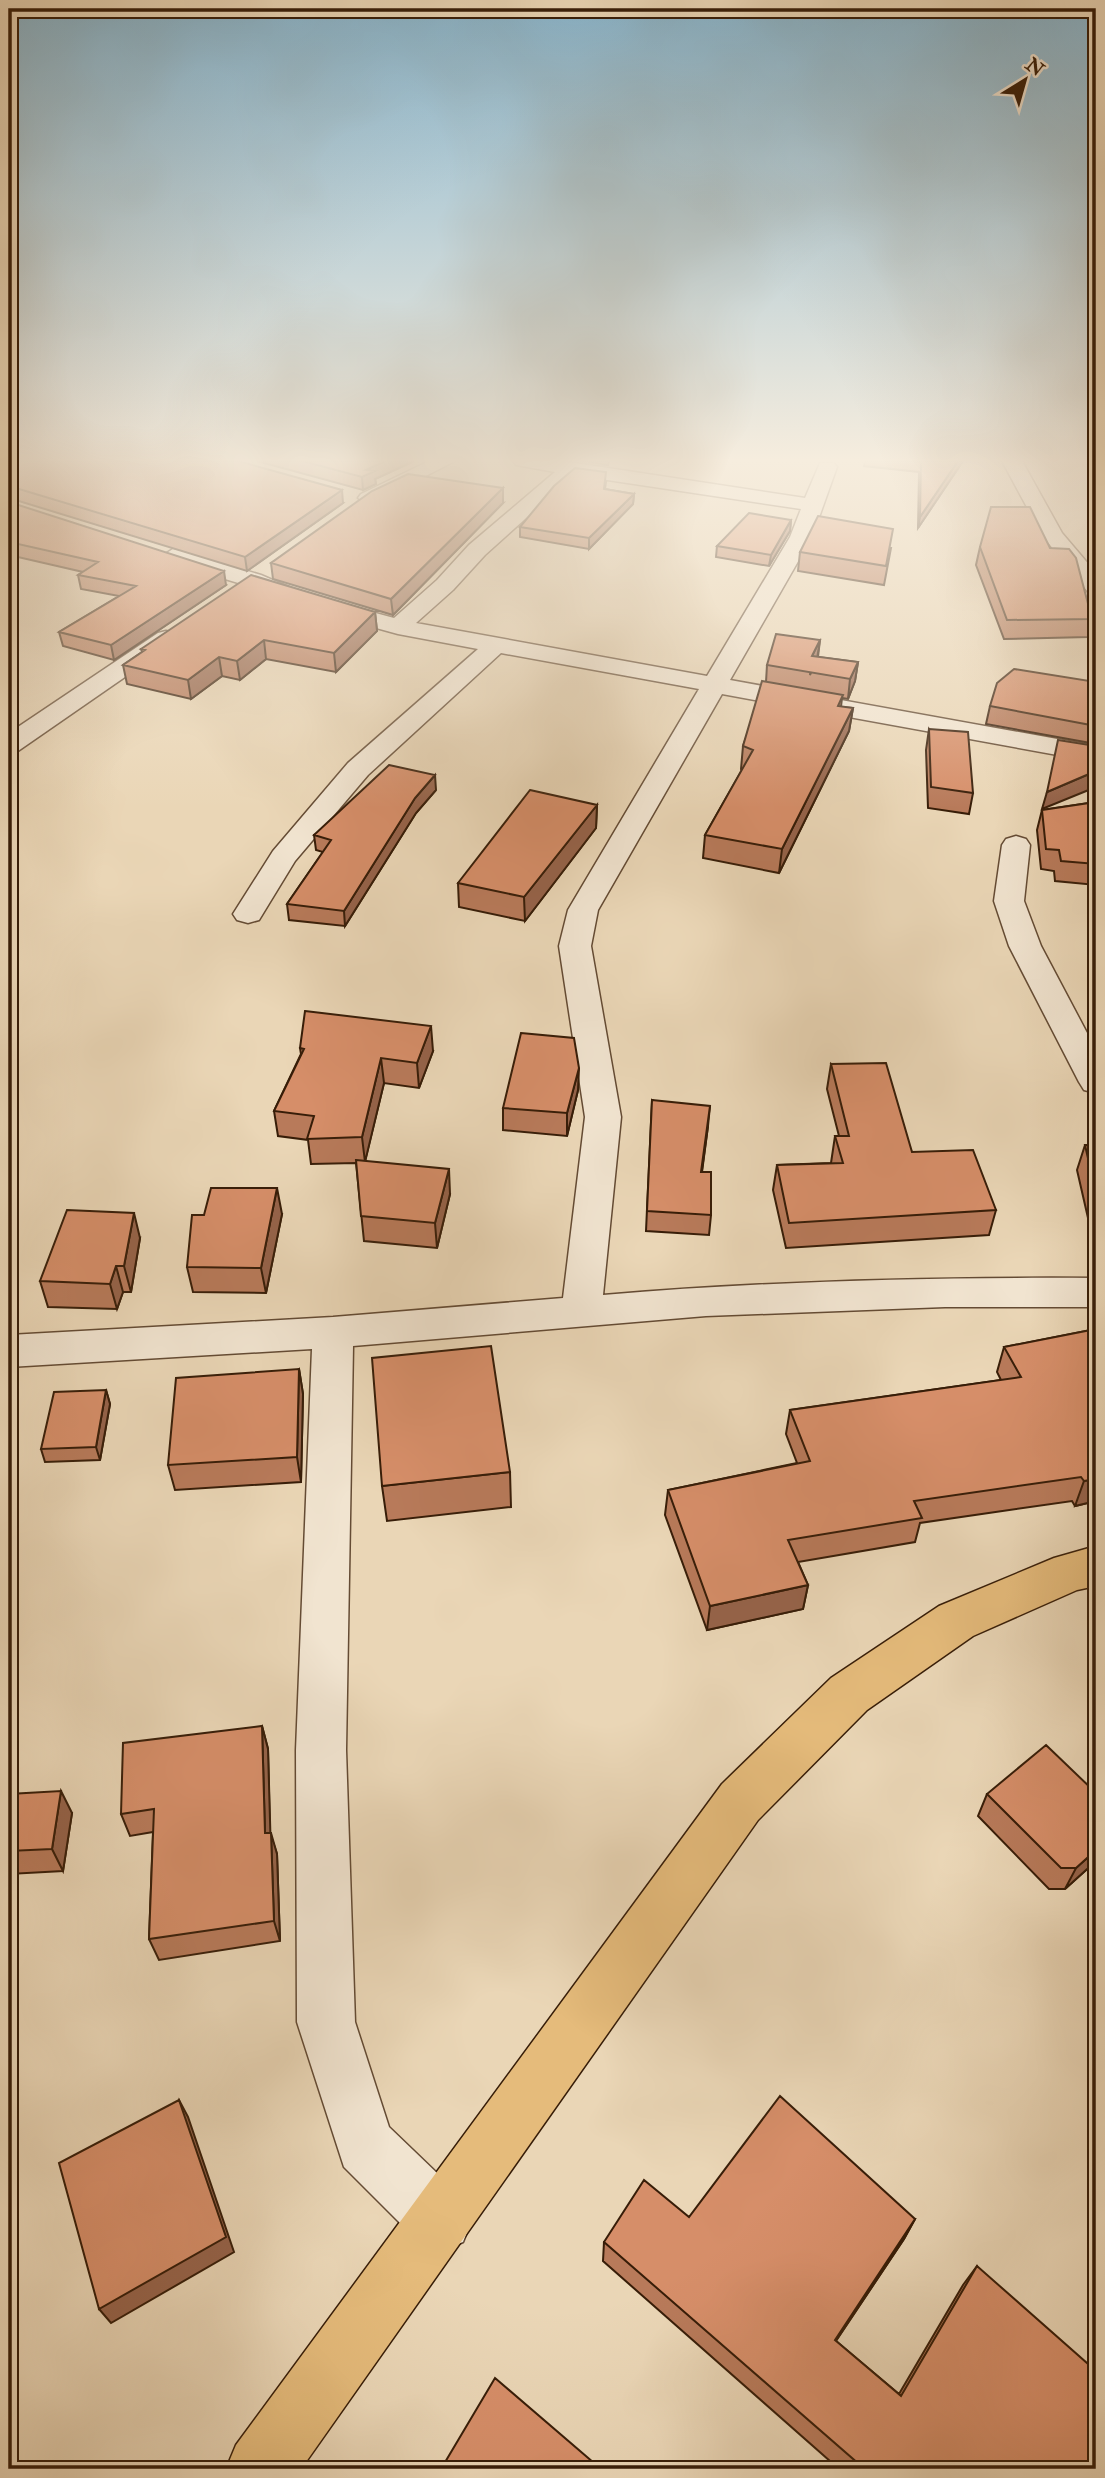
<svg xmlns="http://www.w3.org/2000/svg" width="1105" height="2478" font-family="'IM FELL Double Pica',serif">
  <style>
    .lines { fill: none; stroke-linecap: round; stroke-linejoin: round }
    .minor-casing { stroke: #644b34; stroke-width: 3 }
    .major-casing { stroke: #371d08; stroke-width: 3 }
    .minor { fill: #f1e4d0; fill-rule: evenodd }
    .major { fill: #e5bb7b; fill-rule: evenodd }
    .wall { fill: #b87a5a; stroke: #371d08; stroke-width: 2 }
    .shaded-wall { fill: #96634a; stroke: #371d08; stroke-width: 2 }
    .building { fill: #d68e69; stroke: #371d08; stroke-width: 2 }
  </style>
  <rect width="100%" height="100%" fill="#ead6b6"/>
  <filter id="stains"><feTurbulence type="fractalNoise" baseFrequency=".00286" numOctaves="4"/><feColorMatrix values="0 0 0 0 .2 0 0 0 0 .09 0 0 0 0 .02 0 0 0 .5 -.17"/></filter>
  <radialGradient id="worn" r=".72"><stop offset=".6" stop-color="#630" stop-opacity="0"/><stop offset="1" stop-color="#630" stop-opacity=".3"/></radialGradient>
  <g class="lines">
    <g class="minor-casing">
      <path id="minor" d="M429,461H455L375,502L368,504L358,498L361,494Z
        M513,461H562L805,498L820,463H834L837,467L812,537L730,680L1096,746V762L722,694L598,910L591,946L621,1117L603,1295C767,1281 931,1277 1096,1278V1307H945L706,1316L353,1346L346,1750L355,2022L389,2127L463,2198L472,2220L463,2242L441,2251L419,2242L344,2167L297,2022L296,1750L312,1349L9,1367V1335L333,1317L563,1298L585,1117L559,946L568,910L699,689L501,653L368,775L295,861L259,920L248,923L237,920L233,914L273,851L348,763L478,649L398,634L289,604L245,585L165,561L162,556L173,549L181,551L261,575L305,594L394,618L437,580L469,545L555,472L516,465ZM574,475L801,509L790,537L707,676L416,623L453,590L485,555Z
        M1002,461H1022L1062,533L1096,573V594L1088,592L1042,535Z
        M166,631L174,633L178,638L174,643L18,751L9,753V733L158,633Z
        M1016,836L1026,839L1030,845L1024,901L1041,946L1096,1050V1093L1084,1090L1079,1082L1009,946L994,901L1002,845L1006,839Z"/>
    </g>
    <g class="major-casing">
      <path id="major" d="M1096,1546V1586L1077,1590L973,1636L867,1710L758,1820L301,2469H226L236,2445L722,1784L831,1678L939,1606L1054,1558Z"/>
    </g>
    <use href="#minor" class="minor"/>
    <use href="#major" class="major"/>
  </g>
  <path class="wall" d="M9,461L343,503L247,571L9,498Z
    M257,461H414L375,479L376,484L363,490Z
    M583,461H609L608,465Z
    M865,461H963L918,528L919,472L864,466Z
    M606,482L605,489L634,494L633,504L589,549L520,537V527Z
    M9,502L226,585L114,660L63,646L59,632L119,596L81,589L78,575L83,572L9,555Z
    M503,503L393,615L273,579L271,563Z
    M791,520L790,531L769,566L716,557L717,546Z
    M980,547L1050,548L1092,619L1088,637L1004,639L976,565Z
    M891,548L884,585L798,571L800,552Z
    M375,612L377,631L336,672L266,659L240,680L222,676L191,699L127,684L123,665L142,652L141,649Z
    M820,640L818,657L858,662L855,681L848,699L842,698L841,707L853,708L849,731L779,873L703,858L705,835L742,770L741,769L743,746L766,682L767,665Z
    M1096,682V744L986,724L990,706Z
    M929,729L973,793L969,814L928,808L926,750Z
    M436,790L416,813L345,926L289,920L287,904L323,852L316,850L314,835Z
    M1096,802V885L1055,881L1054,871L1041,869L1037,830L1042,810Z
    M597,805L596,828L525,921L459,907L458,883Z
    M300,1048L433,1051L419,1088L384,1083L365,1161L450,1194L437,1248L364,1241L356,1163L311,1164L308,1140L278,1136L274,1111L301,1054Z
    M831,1064L912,1152L996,1210L989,1235L786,1248L773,1190L777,1165L831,1163L835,1136H839L827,1089Z
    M578,1090L567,1136L503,1130V1108Z
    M652,1100L708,1126L702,1172L711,1215L709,1235L646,1231Z
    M1085,1145L1096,1146V1231H1091L1077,1170Z
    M282,1214L266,1293L193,1292L187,1267L204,1215Z
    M140,1238L131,1292H123L117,1309L48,1307L40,1281Z
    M1096,1329V1501L1075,1506L1072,1501L920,1523L915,1542L798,1562L808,1585L803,1609L707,1630L665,1515L668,1490L797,1463L786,1434L790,1410L1001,1380L997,1372L1004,1347Z
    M299,1369L303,1394L301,1482L175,1490L168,1465Z
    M106,1390L110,1404L100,1460L45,1462L41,1449Z
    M510,1472L511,1507L387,1521L382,1486Z
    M262,1726L268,1749L270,1833L277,1854L280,1941L159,1960L149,1939L153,1832L130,1836L121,1814Z
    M1096,1793V1861L1065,1889H1049L978,1816L987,1794Z
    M9,1794L72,1813L63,1871L9,1874Z
    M689,2217L915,2219L904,2239L836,2341L899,2394L963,2285L977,2266L1096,2469H839L603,2261L604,2242Z"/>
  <path class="shaded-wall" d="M385,461H414L375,479L376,484L363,490L362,477L366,470Z
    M958,461H963L918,528L920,517Z
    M503,488V503L393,615L391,599Z
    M342,490L343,503L247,571L245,557Z
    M634,494L633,504L589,549V538Z
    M791,520L790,531L769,566L771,555Z
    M224,571L226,585L114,660L111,645Z
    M375,612L377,631L336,672L334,653Z
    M264,640L266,659L240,680L237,661Z
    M820,640L817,659L810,675L812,656Z
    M219,657L222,676L191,699L188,680Z
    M858,662L855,681L848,699L850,679Z
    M853,708L849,731L779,873L782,849Z
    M1096,771V787L1042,809L1047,792Z
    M435,775L436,790L416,813L345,926L344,911L415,798Z
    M597,805L596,828L525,921L524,897Z
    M431,1026L433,1051L419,1088L417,1063Z
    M381,1058L384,1083L365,1162L362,1137Z
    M579,1068L578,1090L567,1136V1113Z
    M710,1106L708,1126L699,1192L701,1172Z
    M449,1169L450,1194L437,1248L435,1223Z
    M277,1188L282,1214L266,1293L261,1268Z
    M134,1213L140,1238L131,1292L124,1266Z
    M116,1266L123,1292L117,1309L110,1284Z
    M299,1369L303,1394L301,1482L297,1457Z
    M106,1390L110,1404L100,1460L96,1447Z
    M1096,1479V1501L1075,1506L1084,1481Z
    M808,1585L803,1609L707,1630L710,1606Z
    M262,1726L268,1749L271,1855L265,1833Z
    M61,1791L72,1813L63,1871L52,1849Z
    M271,1833L277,1854L280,1941L274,1921Z
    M1096,1850V1861L1065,1889L1076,1868Z
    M179,2100L188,2117L234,2252L111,2323L99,2309Z
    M915,2219L904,2239L825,2357L835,2340Z"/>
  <path class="building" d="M9,461H238L342,490L245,557L9,486Z
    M302,461H385L366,470L375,471L362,477Z
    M913,461H958L920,517L921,462Z
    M575,468L606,472L604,489L634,494L589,538L520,527L554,486Z
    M408,474L503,488L391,599L271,563L372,491Z
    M9,502L224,571L111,645L59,632L136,586L78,575L98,562L9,542Z
    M991,507H1030L1050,548L1069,549L1076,558L1092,619L1007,620L980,547Z
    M749,513L791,520L771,555L717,546Z
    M818,516L893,529L886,566L800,552Z
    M251,575L375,612L334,653L264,640L237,661L219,657L188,680L123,665L145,650L141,649Z
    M776,634L820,640L812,656L858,662L850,679L767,665Z
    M1014,669L1096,682V726L990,706L997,683Z
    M762,681L843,695L838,706L853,708L782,849L705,835L753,750L743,746Z
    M929,729L968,732L973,793L931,787Z
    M1058,740L1096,746V771L1047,792Z
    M389,765L435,775L415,798L344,911L287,904L331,840L314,835Z
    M530,790L597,805L524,897L458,883Z
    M1096,802V864L1061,861L1059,850L1046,849L1042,810Z
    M305,1011L431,1026L417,1063L381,1058L362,1137L307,1139L314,1116L274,1111L304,1049L300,1048Z
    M521,1033L574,1038L579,1068L567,1113L503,1108Z
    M886,1063L912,1152L973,1150L996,1210L789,1223L777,1165L843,1163L835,1136H849L831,1064Z
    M652,1100L710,1106L701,1172H711V1215L647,1211Z
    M1085,1145L1096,1146V1193Z
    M356,1160L449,1169L435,1223L361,1216Z
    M211,1188H277L261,1268L187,1267L192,1215H204Z
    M67,1210L134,1213L124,1266H116L110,1284L40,1281Z
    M1096,1329V1479L1084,1481L1081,1477L914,1501L922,1518L788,1540L808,1585L710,1606L668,1490L810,1461L790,1410L1021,1377L1004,1347Z
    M491,1346L510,1472L382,1486L372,1358Z
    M299,1369L297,1457L168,1465L176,1378Z
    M106,1390L96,1447L41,1449L54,1392Z
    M262,1726L265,1833H271L274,1921L149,1939L154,1809L121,1814L123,1743Z
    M1046,1745L1096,1793V1850L1076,1868H1061L987,1794Z
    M61,1791L52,1849L9,1851V1794Z
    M780,2096L915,2219L835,2340L901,2396L977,2266L1096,2371V2469H860L858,2468L860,2465L604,2242L644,2180L689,2217Z
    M179,2100L226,2237L99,2309L59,2163Z
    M495,2378L601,2469H441Z"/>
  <linearGradient id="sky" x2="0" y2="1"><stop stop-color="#88b6cf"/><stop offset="0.57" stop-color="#f6edde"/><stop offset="1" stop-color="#f6edde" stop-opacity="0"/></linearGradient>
  <rect width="1105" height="808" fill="url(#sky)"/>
  <rect width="1105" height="2478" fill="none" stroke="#ead6b6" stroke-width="35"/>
  <rect x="10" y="10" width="1084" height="2457" fill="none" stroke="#371d08" stroke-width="3.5"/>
  <rect x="18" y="18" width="1070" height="2443" fill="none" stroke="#371d08" stroke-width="2"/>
  <g transform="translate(1025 80) rotate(37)" stroke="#f1e4d0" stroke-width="5" paint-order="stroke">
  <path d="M0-5L12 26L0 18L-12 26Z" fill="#371d08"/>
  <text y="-10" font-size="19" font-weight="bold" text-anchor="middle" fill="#371d08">N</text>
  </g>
  <rect width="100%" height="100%" filter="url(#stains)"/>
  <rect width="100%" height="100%" fill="url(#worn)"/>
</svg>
